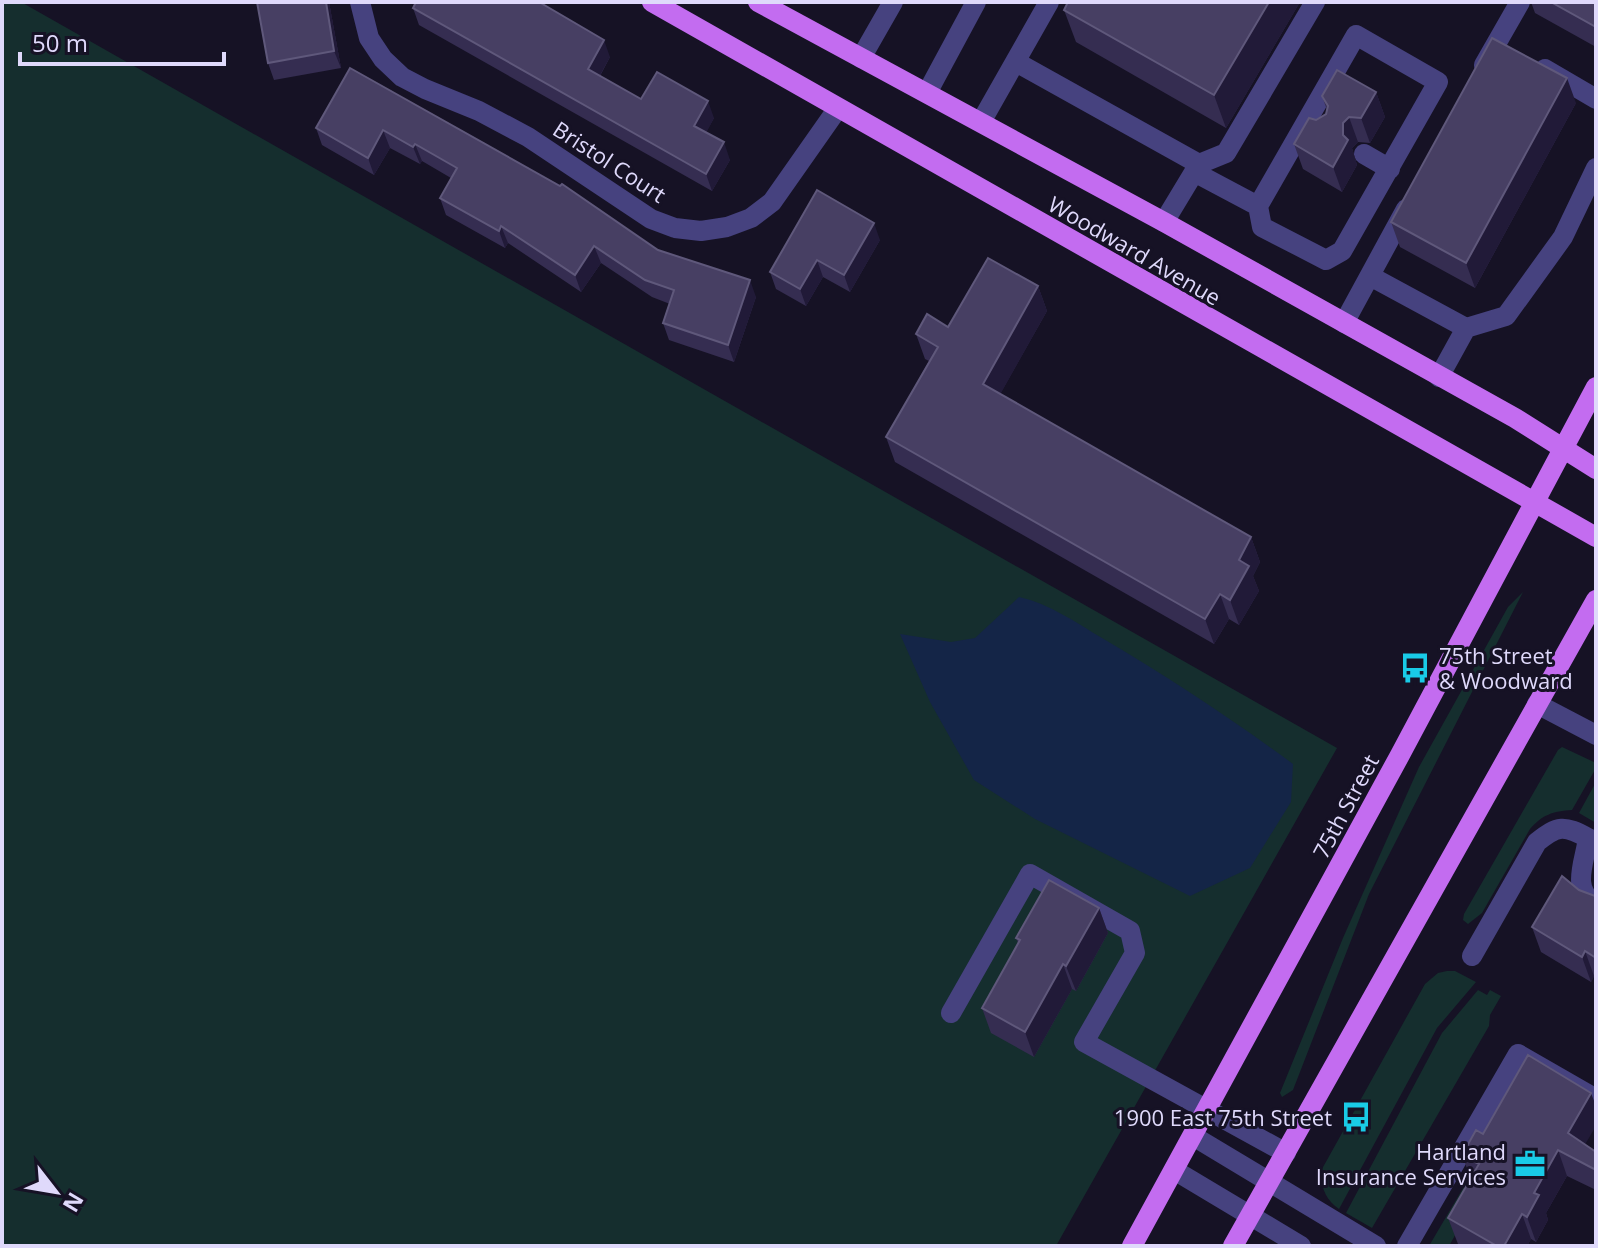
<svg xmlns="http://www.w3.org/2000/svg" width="1598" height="1248" font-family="'Open Sans',sans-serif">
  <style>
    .grass { fill: #152e2e }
    .water { fill: #142547 }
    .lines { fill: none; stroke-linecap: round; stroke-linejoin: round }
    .minor { stroke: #46427f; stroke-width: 20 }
    .major { stroke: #c36cf0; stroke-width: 20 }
    .wall { fill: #352d51 }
    .shaded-wall { fill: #211a38 }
    .building { fill: #473f63; stroke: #5f587b; stroke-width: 2 }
    .labels { text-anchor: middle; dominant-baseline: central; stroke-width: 6; stroke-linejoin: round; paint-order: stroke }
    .street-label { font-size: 22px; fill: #dfd9fb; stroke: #161225 }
    .poi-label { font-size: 22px; fill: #dfd9fb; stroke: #161225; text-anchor: end }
  </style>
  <rect width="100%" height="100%" fill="#161225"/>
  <path class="grass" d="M2,2H21L1337,748L1056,1246H2Z
    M1523,592L1369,894L1293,1090L1282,1097L1280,1093L1343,938L1419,767L1508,607Z
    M1562,747L1596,763V768L1572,810C1553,811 1542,815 1530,829L1482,913L1468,924L1463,920L1464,914L1558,750Z
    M1596,782V823L1579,813Z
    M1447,971H1455L1476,982L1437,1028L1339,1209C1325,1199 1320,1186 1322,1169L1425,984L1438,973Z
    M1478,990L1487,995L1490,990L1501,996L1490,1015L1489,1026L1372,1228L1346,1213L1442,1033Z
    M1466,1183L1480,1191L1449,1246H1429Z"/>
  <path class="water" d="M1019,597C1050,604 1075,622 1102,638C1168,677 1232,719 1293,764L1291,802L1250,868L1190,896L1035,819L974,780L930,702L900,634L951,642L975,638Z"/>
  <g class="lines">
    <path class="minor" d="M360,2L369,38L383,59L402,77L425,89L479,111L528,137L651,219L675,228L701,231L727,227L751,218L772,202L838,108
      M1356,35L1438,82L1342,251L1326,260L1262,227L1258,206Z
      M861,58L893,2
      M1016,62L1199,164
      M1484,65L1520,2
      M1545,69L1596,99
      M927,93L976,2
      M981,122L1049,2
      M1364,154L1390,169
      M1194,172L1258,206
      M1164,222L1199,164L1226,153L1315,2
      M1370,276L1466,328L1439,377
      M1344,323L1406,209
      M1466,328L1506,316L1563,237L1596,168
      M1537,704L1596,735
      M1596,842L1588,838C1585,862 1570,889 1596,905
      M1472,956L1537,842C1558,825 1564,825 1588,838
      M951,1013L1030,874L1130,931L1135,953L1084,1042L1286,1153
      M1193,1136L1376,1246
      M1174,1170L1301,1246
      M1407,1246L1518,1054L1596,1099"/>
    <path class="major" d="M652,2L1596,537
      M758,2L1164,222L1515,418L1596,469
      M1132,1246L1400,755L1596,387
      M1233,1246L1596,600"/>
  </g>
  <path class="wall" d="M329,2L341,68L274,80L268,63Z
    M1068,2H1300L1226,128L1076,42L1064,10Z
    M1531,2H1596V47L1535,13Z
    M413,8L610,57L600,76L641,99L714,118L706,132L730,160L712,191L419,25Z
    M350,68L658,250L756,297L734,362L669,340L663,323L670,304L652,297L601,263L581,292L508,243L505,248L446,215L440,198L451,178L422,161L420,164L390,148L374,175L322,145L316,128Z
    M1376,92L1385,117L1370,143L1358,142L1352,148L1357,165L1342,192L1303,169L1294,144L1316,120L1326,114L1327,110L1322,96Z
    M1576,103L1475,288L1400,247L1391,222Z
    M880,240L850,292L823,277L806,306L776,289L770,272Z
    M1038,286L1047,311L1000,394L1251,537L1260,562L1253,576L1259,591L1239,625L1229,619L1214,644L895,462L886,437L929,361L925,359L916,334L948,327Z
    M1579,890L1595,896L1596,894V977L1594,976L1591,982L1541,952L1532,927Z
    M1099,908L1108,933L1076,991L1072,989L1034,1057L991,1033L982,1008L1018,943L1016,938Z
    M1483,1134L1585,1145L1596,1152V1190L1567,1176L1546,1213L1548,1220L1536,1242L1531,1239L1527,1246H1462L1458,1244L1448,1218L1471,1179L1462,1155Z"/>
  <path class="shaded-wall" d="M326,2H329L341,68L334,51Z
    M1269,2H1300L1226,128L1214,95Z
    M604,40L610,57L594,86L588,69Z
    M1567,78L1576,103L1475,288L1466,263Z
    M1376,92L1385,117L1370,143L1361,118Z
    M708,101L714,118L701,143L694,126Z
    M1349,117L1358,142L1352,148L1357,165L1342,192L1333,167L1343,123Z
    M383,130L390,148L374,175L368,158Z
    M724,142L730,160L712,191L706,174Z
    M415,144L422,161L420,164L413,147Z
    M874,223L880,240L850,292L844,275Z
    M501,226L508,243L505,248L499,231Z
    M594,246L601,263L581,292L575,275Z
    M817,260L823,277L806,306L800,289Z
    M750,280L756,297L734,362L728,345Z
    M1038,286L1047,311L992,409L983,384Z
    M1251,537L1260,562L1253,576L1259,591L1239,625L1230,600L1239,560Z
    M1220,594L1229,619L1214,644L1205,619Z
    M1099,908L1108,933L1076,991L1066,966Z
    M1585,951L1594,976L1591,982L1582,957Z
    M1063,964L1072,989L1034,1057L1025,1032Z
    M1591,1093L1596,1106V1126L1577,1158L1568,1133Z
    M1558,1150L1567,1176L1546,1213L1548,1220L1536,1242L1527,1217L1534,1193Z
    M1522,1214L1531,1239L1527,1246H1504Z"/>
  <path class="building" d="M257,2H326L334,51L268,63Z
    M416,2H539L604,40L588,69L641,99L657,72L708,101L694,126L724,142L706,174L413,8Z
    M1068,2H1269L1214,95L1064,10Z
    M1551,2H1596V27Z
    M1492,38L1567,78L1466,263L1391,222Z
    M350,68L560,186L562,184L658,250L750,280L728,345L663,323L674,290L645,280L594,246L575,275L501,226L499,231L440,198L457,168L415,144L413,147L383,130L368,158L316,128Z
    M1337,70L1376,92L1361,118L1349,117L1343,123V135L1348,140L1333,167L1294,144L1309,118L1316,120L1326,114L1328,106L1322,96Z
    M817,190L874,223L844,275L817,260L800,289L770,272Z
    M988,258L1038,286L983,384L1251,537L1239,560L1249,566L1230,600L1220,594L1205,619L886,437L938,347L916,334L927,314L948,327Z
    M1562,876L1579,890L1595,896L1596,894V958L1585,951L1582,957L1532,927Z
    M1049,880L1099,908L1066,966L1063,964L1025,1032L982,1008L1020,940L1016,938Z
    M1528,1055L1591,1093L1568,1133L1596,1152V1170L1558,1150L1534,1193L1539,1195L1527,1217L1522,1214L1504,1246H1497L1448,1218L1479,1164L1462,1155L1476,1130L1483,1134Z"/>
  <defs>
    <g id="bus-bare" transform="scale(2.4)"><path d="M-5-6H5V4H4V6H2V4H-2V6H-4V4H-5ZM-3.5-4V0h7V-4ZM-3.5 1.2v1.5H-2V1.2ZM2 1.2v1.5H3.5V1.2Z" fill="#19cbe7" stroke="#161225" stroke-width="2.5" paint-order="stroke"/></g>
    <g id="office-bare" transform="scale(2.4)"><path d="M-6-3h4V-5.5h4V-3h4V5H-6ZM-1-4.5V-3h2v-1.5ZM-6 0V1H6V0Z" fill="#19cbe7" stroke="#161225" stroke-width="2.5" paint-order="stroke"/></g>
  </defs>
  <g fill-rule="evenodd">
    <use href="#bus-bare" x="1415" y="668"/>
    <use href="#bus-bare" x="1356" y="1117"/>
    <use href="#office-bare" x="1530" y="1164"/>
  </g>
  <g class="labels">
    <g class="street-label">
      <text transform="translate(610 161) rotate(33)">Bristol Court</text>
      <text transform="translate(1135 250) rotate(30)">Woodward Avenue</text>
      <text transform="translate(1345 806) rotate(-62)">75th Street</text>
    </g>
    <g class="poi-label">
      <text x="1439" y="655" text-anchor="start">75th Street<tspan x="1439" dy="25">&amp; Woodward</tspan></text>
      <text x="1332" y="1117">1900 East 75th Street</text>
      <text x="1506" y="1151">Hartland<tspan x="1506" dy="25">Insurance Services</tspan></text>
    </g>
  </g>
  <rect width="1598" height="1248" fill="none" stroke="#dfd9fb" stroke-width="8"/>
  <g transform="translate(56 1192) rotate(121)" stroke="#161225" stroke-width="6" paint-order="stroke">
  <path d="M0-6L14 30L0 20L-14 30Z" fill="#dfd9fb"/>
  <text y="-12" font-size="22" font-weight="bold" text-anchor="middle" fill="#dfd9fb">N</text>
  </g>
  <path d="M20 52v12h204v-12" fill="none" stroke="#dfd9fb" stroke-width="4"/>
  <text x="32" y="52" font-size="24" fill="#dfd9fb" stroke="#161225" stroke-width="6" paint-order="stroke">50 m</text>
</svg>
